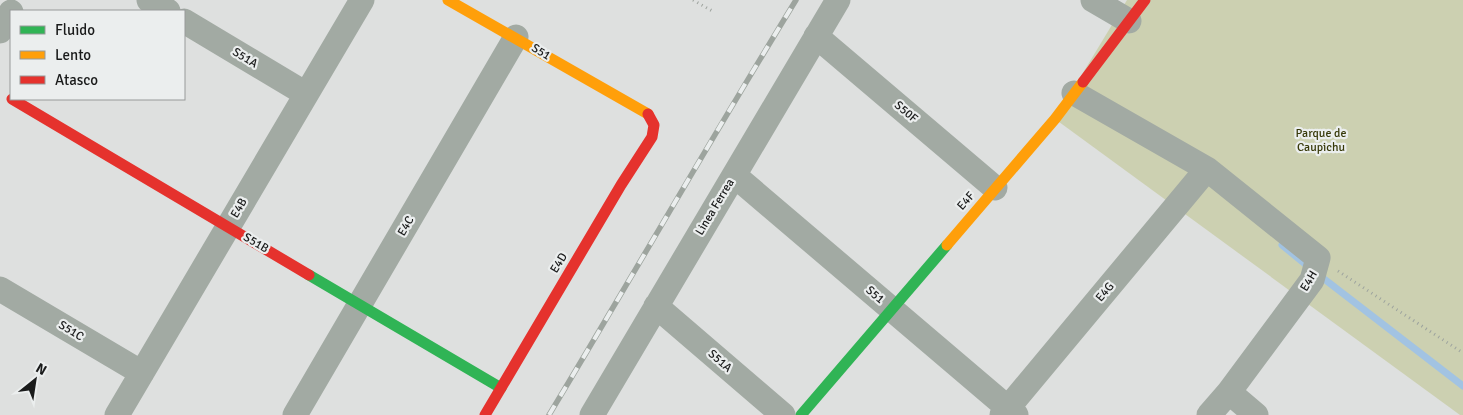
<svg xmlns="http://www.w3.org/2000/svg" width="1463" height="415" font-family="Signika,sans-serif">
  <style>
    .green { fill: #ccd0b1 }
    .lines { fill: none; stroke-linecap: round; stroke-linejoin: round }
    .stream { stroke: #a2c3e2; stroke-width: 7 }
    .path { stroke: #9da39e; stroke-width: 3; stroke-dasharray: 1 4; stroke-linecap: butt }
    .street { stroke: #a2aaa3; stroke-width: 25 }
    .fast { stroke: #30b455; stroke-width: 11 }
    .slow { stroke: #ff9f0a; stroke-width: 11 }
    .jam { stroke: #e5322d; stroke-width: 11 }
    .rail-casing { stroke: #9da49e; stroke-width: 5.5 }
    .rail { stroke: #ebeeee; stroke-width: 4; stroke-dasharray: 11; stroke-linecap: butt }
    .labels { text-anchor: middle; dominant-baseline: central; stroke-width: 4.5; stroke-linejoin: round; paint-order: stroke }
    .street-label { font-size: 12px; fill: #1a1b1b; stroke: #ebeeee }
    .park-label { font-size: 12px; fill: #373909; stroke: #ebeeee }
  </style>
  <rect width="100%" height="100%" fill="#dee0df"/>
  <path class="green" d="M1127,0H1463V415H1460L1055,119Z"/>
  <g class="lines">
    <path class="stream" d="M1282,245L1310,268
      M1319,275L1463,386"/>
    <path class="path" d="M693,0L714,12
      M1338,271L1463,353"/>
    <path class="street" d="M149,0L168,11
      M1093,0L1129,21
      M184,21L306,94
      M0,31L11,12
      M816,36L995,188
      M1074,93L1207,169L1318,258L1312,280L1229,392L1209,415
      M734,175L1016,415
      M0,289L142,373
      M656,306L783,415
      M1229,392L1256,415
      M117,415L362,0
      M295,415L516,37
      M592,415L838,0
      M1002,415L1207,169"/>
    <path class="fast" d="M309,275L501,388
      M801,415L947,245"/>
    <path class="slow" d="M448,0L648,114
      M947,245L1055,119L1083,82"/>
    <path class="jam" d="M1083,82L1145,0
      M12,99L309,275
      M485,415L621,185L652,137L654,125L648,114"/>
    <g class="rail-casing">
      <path id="rail" d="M549,415C632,277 712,137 796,0"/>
    </g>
    <use href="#rail" class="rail"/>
  </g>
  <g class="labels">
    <g class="street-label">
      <text transform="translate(541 52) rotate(31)">S51</text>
      <text transform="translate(245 58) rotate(31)">S51A</text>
      <text transform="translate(906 112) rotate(40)">S50F</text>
      <text transform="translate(966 201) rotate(-49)">E4F</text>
      <text transform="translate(715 207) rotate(-59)">Linea Ferrea</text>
      <text transform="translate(239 208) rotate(-60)">E4B</text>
      <text transform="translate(406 226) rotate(-60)">E4C</text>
      <text transform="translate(256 243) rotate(30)">S51B</text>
      <text transform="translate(559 263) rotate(-59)">E4D</text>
      <text transform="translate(1309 281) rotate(-59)">E4H</text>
      <text transform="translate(1105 292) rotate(-50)">E4G</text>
      <text transform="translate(875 295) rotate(40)">S51</text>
      <text transform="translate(71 331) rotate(31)">S51C</text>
      <text transform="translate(720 361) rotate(41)">S51A</text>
    </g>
    <g class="park-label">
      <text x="1321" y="133">Parque de<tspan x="1321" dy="14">Caupichu</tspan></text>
    </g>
  </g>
  <rect x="10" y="10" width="175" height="90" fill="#ebeeee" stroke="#979a9a"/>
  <rect x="20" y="26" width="25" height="8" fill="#30b455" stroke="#979a9a"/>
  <text x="55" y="35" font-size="15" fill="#1a1b1b">Fluido</text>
  <rect x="20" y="51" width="25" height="8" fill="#ff9f0a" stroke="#979a9a"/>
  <text x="55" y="60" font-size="15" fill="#1a1b1b">Lento</text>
  <rect x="20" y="76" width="25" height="8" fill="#e5322d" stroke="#979a9a"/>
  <text x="55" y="85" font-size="15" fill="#1a1b1b">Atasco</text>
  <g transform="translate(35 380) rotate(30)" stroke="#ebeeee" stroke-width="4" paint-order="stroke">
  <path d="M0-4L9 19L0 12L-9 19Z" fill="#1a1b1b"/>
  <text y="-8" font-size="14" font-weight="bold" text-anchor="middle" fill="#1a1b1b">N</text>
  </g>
</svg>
